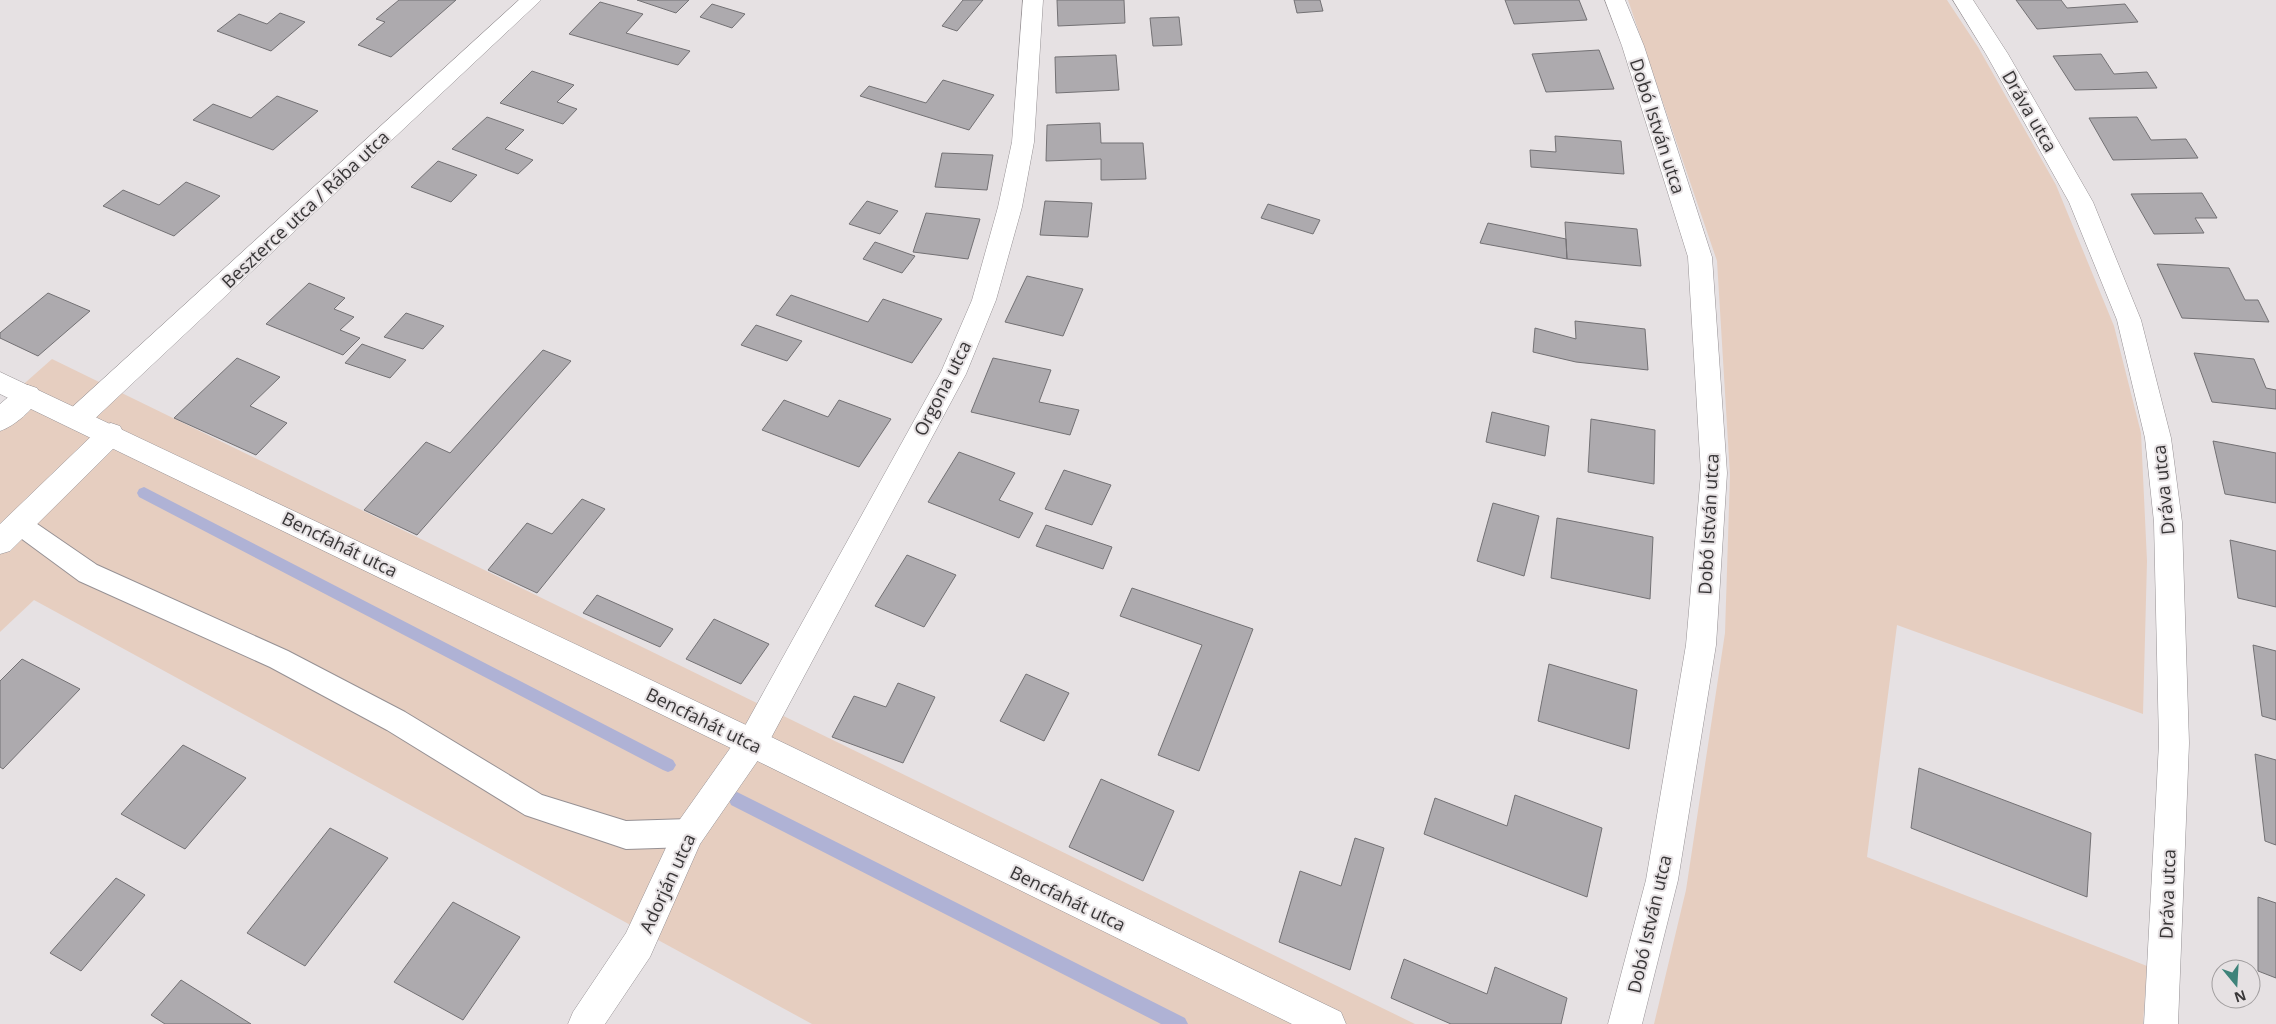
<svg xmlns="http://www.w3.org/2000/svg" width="2276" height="1024" font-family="'Open Sans',sans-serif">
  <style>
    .green { fill: #e6cec0 }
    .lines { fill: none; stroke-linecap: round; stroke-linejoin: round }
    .stream { fill: #afb2d5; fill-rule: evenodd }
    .building { fill: #adaaae; stroke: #737174 }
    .lane-casing { stroke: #969194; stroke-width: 2 }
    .street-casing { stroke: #969194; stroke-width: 1 }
    .secondary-casing { stroke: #969194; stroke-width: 1 }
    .lane { fill: #fff; fill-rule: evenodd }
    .street { fill: #fff; fill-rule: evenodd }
    .secondary { fill: #fff; fill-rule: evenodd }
    .labels { text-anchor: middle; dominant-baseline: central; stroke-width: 4; stroke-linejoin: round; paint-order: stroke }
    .street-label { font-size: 18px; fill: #383637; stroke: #e6e1e3 }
  </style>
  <rect width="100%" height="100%" fill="#e6e1e3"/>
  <path class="green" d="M1628,0H1947L1978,47L2056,185L2114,326L2141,433L2147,561L2143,714L1897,625L1867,857L2147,966L2143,1024H1654L1686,890L1725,633L1730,475L1717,261Z
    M52,359L1415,1024H812L34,600L0,632V405Z"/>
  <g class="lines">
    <path class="stream" d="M144,487L673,760L676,765L673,770L668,772L663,770L139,497L137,493L139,489Z
      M737,792L1185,1018L1188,1024H1161L731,805L729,800L731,795Z"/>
  </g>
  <path class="building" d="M399,0H456L391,57L358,45L385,22L376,19Z
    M637,0H689L676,13Z
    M963,0H983L957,31L942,26Z
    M1057,0H1124L1125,23L1058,26Z
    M1294,0H1320L1323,11L1297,13Z
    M1505,0H1579L1587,20L1514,24Z
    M2016,0H2061L2067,8L2125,4L2138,22L2037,29Z
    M600,2L643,14L626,33L690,51L678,65L569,34Z
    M712,4L745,14L732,28L700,17Z
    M280,13L305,22L271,51L217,31L239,14L267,24Z
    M1179,17L1182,45L1153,46L1150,18Z
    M1599,50L1614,89L1546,92L1532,54Z
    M2101,54L2114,74L2147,72L2157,88L2075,90L2053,56Z
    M1116,55L1119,90L1056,93L1055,57Z
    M532,71L574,85L557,102L577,109L563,124L500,103Z
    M943,80L994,95L969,130L860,96L869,86L926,103Z
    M277,96L318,111L273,150L193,120L213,104L251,118Z
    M487,117L524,130L505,149L533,160L518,174L452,149Z
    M2137,117L2151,140L2186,139L2198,158L2113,160L2089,118Z
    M1100,123L1101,143H1143L1146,179L1101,180V159L1046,161L1047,125Z
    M1555,136L1621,141L1624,174L1531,167L1530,150L1556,152Z
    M942,153L993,155L987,190L935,187Z
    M438,161L477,175L451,202L411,187Z
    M186,182L220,196L174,236L103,206L123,190L159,205Z
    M2202,193L2217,218H2195L2204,233L2154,234L2131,194Z
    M867,201L898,211L880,234L849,224Z
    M1045,201L1092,203L1088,237L1040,235Z
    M1268,204L1320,220L1313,234L1261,218Z
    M926,213L980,219L968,259L913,252Z
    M1565,222L1637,229L1641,266L1567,259Z
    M1488,223L1566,239L1567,259L1480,243Z
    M875,242L915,256L902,273L863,259Z
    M2157,264L2229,268L2245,300H2258L2269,322L2182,318Z
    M1027,276L1083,289L1063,336L1005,322Z
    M309,283L345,298L334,309L354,317L340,330L360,338L343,355L266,324Z
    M48,293L90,311L38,356L0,338V333Z
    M791,295L868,322L883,299L942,319L912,363L776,315Z
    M406,313L444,326L423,349L384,337Z
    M1575,321L1645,329L1648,370L1576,362L1533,352L1535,328L1576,339Z
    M756,325L802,341L787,361L741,345Z
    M362,344L406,360L390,378L345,363Z
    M543,350L571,361L417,535L364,510L426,442L450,453Z
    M2194,353L2254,359L2266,388L2276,390V409L2212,402Z
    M237,358L280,377L250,406L287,423L256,455L174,418Z
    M993,358L1051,370L1039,402L1079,410L1070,435L971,412Z
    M784,400L828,417L839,400L891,419L859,467L762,430Z
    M1492,412L1549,426L1545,456L1486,442Z
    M1591,419L1655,430L1654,484L1588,472Z
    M2213,441L2276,453V503L2225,494Z
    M959,452L1015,473L999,500L1033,513L1019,538L928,502Z
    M1064,470L1111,485L1092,525L1045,509Z
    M582,499L605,509L537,593L488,570L527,523L552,534Z
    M1493,503L1539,516L1524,576L1477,561Z
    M1557,518L1653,537L1650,599L1551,578Z
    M1046,525L1112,547L1103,569L1036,546Z
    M2230,540L2276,551V607L2238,598Z
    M907,555L956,575L924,627L875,606Z
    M1132,588L1253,629L1199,771L1158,755L1202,645L1120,616Z
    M597,595L673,629L660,647L583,613Z
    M714,619L769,644L741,684L686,659Z
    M2253,645L2276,651V720L2262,716Z
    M22,659L80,689L3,769L0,767V681Z
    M1549,664L1637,690L1629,749L1538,721Z
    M1026,674L1069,693L1044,741L1000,721Z
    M898,683L935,697L903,763L832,737L854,696L886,707Z
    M183,745L246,778L185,849L121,814Z
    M2255,754L2276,760V845L2265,841Z
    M1919,768L2091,833L2087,897L1911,828Z
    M1101,779L1174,811L1143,881L1069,847Z
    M1515,795L1602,828L1587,897L1424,834L1435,798L1507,826Z
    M330,828L388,858L305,966L247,933Z
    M1355,838L1384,848L1350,970L1279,942L1300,871L1341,886Z
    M116,878L145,895L81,971L50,953Z
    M2258,897L2276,903V978L2258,971Z
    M453,902L520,937L463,1020L394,982Z
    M1404,959L1487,994L1495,967L1567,998L1561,1024H1451L1391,998Z
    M181,980L251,1024H165L151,1015Z"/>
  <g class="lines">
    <g class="lane-casing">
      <path id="lane" d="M19,514L27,517L97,565L288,651L405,712L542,795L626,821L689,819L699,823L703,833L699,843L689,847L626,849L525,815L387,730L270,667L79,581L11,531L7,524L11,517Z"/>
    </g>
    <g class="street-casing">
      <path id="street" d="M519,0H541L87,426L78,429L69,426L65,418L69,410Z
        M1023,0H1043L1034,142L1022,207L996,300L966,374L763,753L700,844L650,957L605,1024H568L573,1012L626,933L678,822L741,733L941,372L972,300L998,207L1012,142Z
        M1605,0H1625L1644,46L1712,257L1727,473L1716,645L1678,880L1642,1024H1608L1646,880L1686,645L1701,473L1688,257L1622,46Z
        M1953,0H1973L2008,54L2093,202L2141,320L2171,438L2182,522L2189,743L2178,1024H2144L2159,743L2154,522L2145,438L2117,320L2069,202L1986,54Z
        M28,385L37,388L41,395C34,409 15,426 0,431V404L19,388Z
        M111,423L120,426L124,434L120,442L10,551L0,554V524L102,426Z"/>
    </g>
    <g class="secondary-casing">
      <path id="secondary" d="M0,372L763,733L1341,1012L1346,1024H1292L741,753L0,394Z"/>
    </g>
    <use href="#lane" class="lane"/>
    <use href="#street" class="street"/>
    <use href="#secondary" class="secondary"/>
  </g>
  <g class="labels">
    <g class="street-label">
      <text transform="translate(2030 111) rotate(60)">Dráva utca</text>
      <text transform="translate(1658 126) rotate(72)">Dobó István utca</text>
      <text transform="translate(305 209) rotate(-43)">Beszterce utca / Rába utca</text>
      <text transform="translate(942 388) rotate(-63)">Orgona utca</text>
      <text transform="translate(2163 490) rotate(-96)">Dráva utca</text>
      <text transform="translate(1708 524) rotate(-87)">Dobó István utca</text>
      <text transform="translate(340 544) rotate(26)">Bencfahát utca</text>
      <text transform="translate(704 720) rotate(26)">Bencfahát utca</text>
      <text transform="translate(667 883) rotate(-65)">Adorján utca</text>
      <text transform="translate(2167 894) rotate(-88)">Dráva utca</text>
      <text transform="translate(1068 898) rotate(26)">Bencfahát utca</text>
      <text transform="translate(1649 924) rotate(-77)">Dobó István utca</text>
    </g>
  </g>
  <g transform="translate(2236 984) rotate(162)"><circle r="24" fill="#e6e1e3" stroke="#a09d9e"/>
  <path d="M0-4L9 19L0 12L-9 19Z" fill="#3e837a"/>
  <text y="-8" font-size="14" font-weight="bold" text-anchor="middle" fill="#383637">N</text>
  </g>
</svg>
